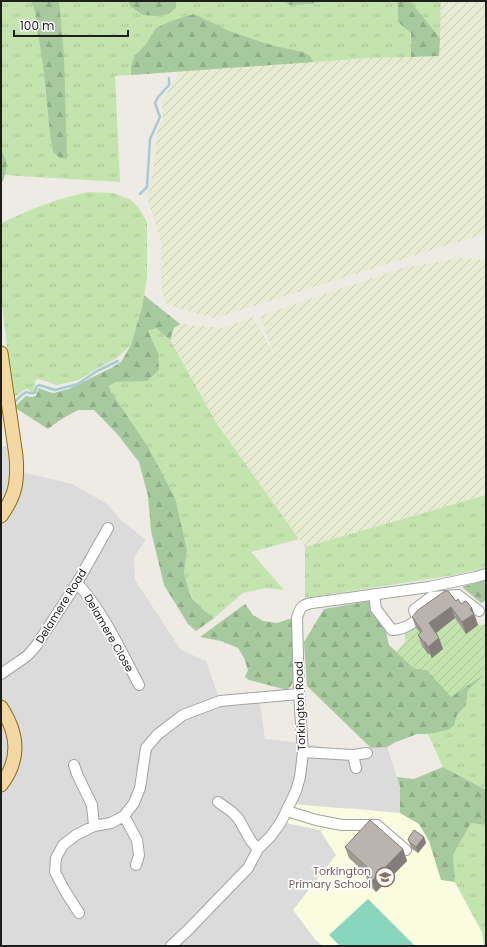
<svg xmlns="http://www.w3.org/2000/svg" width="487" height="947" font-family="Poppins,sans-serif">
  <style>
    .residential { fill: #dcdbdb }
    .education { fill: #fafcdf }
    .farmland { fill: url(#farmland-furrows) }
    .grass { fill: url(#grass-tufts) }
    .forest { fill: url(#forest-firs) }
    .garden { fill: url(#garden-furrows) }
    .pitch { fill: #89d6bf }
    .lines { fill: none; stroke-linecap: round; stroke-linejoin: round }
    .stream { stroke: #a8c9d8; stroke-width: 2.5 }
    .minor-casing { stroke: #a2a2a2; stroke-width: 12 }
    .major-casing { stroke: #8b6b0d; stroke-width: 15 }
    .minor { stroke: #fff; stroke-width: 10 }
    .major { stroke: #f4d8a3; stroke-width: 13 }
    .wall { fill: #a19b96 }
    .shaded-wall { fill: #837e7a }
    .building { fill: #bbb4ae; stroke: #837e7a }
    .labels { text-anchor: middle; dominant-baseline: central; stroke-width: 3.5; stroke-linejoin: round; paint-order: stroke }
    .street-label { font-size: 11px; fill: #1e1e1e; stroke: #fff }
    .education-label { font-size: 11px; fill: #785e54; stroke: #fff; text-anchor: end }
  </style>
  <defs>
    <pattern id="farmland-furrows" width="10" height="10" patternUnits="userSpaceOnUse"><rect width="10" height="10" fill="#e7ebd1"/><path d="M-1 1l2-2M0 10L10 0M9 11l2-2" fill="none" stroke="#c6c9b3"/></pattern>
    <pattern id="grass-tufts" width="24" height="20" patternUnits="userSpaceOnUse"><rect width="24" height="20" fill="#c4e4ae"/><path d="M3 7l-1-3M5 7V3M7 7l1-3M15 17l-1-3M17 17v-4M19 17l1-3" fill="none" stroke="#a8c395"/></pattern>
    <pattern id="forest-firs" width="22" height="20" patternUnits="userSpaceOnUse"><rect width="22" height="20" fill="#a6ca9d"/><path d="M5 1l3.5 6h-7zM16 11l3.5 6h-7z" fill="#8ead87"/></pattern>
    <pattern id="garden-furrows" width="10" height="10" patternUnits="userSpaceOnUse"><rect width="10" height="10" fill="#c4e4ae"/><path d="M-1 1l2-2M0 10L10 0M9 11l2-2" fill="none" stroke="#a8c395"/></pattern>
  </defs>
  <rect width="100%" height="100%" fill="#eeebe4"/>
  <path class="residential" d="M1,446L15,447L17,471L72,484L106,503L122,521L146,540L134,557L135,580L181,650L206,661L220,701L259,698L265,739L302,743L338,750L387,747L400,786V813L349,808L282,822L320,830L336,855L314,939L323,946H1Z"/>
  <path class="education" d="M291,804L400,813L419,824L445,865L482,932L484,946H323L315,939L293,910L336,855L320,830L281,822Z"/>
  <path class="farmland" d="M441,1H486V233L215,318L176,308L165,302L161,286V241L147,196L151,182L155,156L157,132L163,118L162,102L180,71L370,58L438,56Z
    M460,258L486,260V495L305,547L217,423L170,340L174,328L180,324L223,328L253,317L275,357L260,316L403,268Z"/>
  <path class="grass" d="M1,1H441L440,38L410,2L411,57L370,58L115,76L120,182L2,175L1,174Z
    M87,192L113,193L131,200L139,208L147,222V278L142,307L131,345L117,358L96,369L79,380L57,385L39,379H37L35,381V391L33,393L30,392L29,390L26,389L13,398L1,295V223L33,209L57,200Z
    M156,328L170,340L217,424L299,539L251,552L284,590L266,588L243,593L214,618L205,611L192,597L184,573L187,550L111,392L109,386L115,382L130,381L158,353L147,331Z
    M486,495V568L455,575L305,598V547Z
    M486,673V790L443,767L428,734L448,730L454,726L457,715L466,705L468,690L477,681Z
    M471,823L486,825V946H484L482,932L455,882L453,855Z"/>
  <path class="forest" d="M31,1H59L64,57L67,159L60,158L53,152L50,134L44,72L35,12Z
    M128,1H176V8L168,14L157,16L143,15L131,7Z
    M284,1H320L311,4L290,5Z
    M397,1H410L440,38L439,56L411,57V33L398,22V7Z
    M194,14L229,31L270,45L303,52L310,56L313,62L131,75V66L134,57L146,44L156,28L171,21Z
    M1,151C9,162 7,169 3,181L1,182Z
    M144,295L150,300L180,324L174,328L170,340L156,328L148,331L158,353L159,370L147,381L115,382L109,386L111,392L148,447L175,498L187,550L184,573L191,597L205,611L214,618L196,631L188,624L164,585L151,531L148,496L139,462L118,435L94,410H78L60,420L48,429L14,407L26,396L31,397L36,396L39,388L49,392L54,393L69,389L111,368L121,362L131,345L142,307Z
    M486,580V600L481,603L462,587Z
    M370,601L371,611L386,632L389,645L414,668L427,670L437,681L484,675L468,690L466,705L457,715L454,726L448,730L428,734H417L396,742L387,747L371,748L307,686L304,642L324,609Z
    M245,604L253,615L263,621L277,623L292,618L294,679L291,686L287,690L249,680L245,677L248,670L244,658L238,648L221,641L200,637Z
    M443,767L486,790V825L471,823L453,855L455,882L441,880L429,841L419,824L400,813V786L397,777L414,779Z"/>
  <path class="garden" d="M455,618L466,633L478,625H482L486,623V673L451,697L427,670L414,668L396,652L405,642V634L415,627L427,643L428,654L429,653L433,635Z"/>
  <path class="pitch" d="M368,899L415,946H340L329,935Z"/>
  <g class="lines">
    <path class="stream" d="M140,194L147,187L150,139L160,117L155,103L158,97L169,85V78
      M12,404L14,403C18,399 21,394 27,392L29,393H35L37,386L39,385L55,390L78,384L97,371L118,361"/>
    <g class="minor-casing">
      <path id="minor" d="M77,583C103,611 121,651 139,685
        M374,594L376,609L392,630C400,630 413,625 417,618L414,610L415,609L431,597L458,595L479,611
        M1,674L27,656L36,646L77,583L108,528
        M303,752L353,755L367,753
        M353,755L356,768
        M74,765L77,774L92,805L94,826
        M218,802L232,812L238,818L251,841L258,849
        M287,811L316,820L342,825H377L406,850
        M124,816L137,840L139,855L136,865
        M79,913L65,891L55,872L56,858L63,845L76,835L94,826L111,823L124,816L134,803L140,788L146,748L157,735L183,715L220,701L299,694
        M171,946L187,931L248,868L258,849L271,836L281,822L296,791L300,777L303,752L299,694L297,618C300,607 302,605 312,603L429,587L476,577L486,574"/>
    </g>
    <g class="major-casing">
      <path id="major" d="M1,353L16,456C18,481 16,495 1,516
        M1,707C18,733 21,759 1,785"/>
    </g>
    <use href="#minor" class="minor"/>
    <use href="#major" class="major"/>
  </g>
  <path class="wall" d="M456,601L472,608L478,625L466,634L455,618L436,633L439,638L443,649L432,658L429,653L428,654L422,646L418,635L420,633L416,628L412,617Z
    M424,837L426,843L418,853L412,849L410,845L408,839Z
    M345,847L403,849L407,861L376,892L369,885L365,874V873L349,858Z"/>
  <path class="shaded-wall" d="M451,607L455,618L433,635L429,623Z
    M472,608L478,625L466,634L462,622L470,609Z
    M439,638L443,649L432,658L428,647Z
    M424,642H425L429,653L428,654Z
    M424,837L426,843L418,853L416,847Z
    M403,849L407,861L376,892L372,881Z"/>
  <path class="building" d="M445,591H448L456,601L458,599L461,604L465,601L467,602L472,608L470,609L474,614L462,622L451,607L429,623L439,638L428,647L425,642H424L418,635L422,631L412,617L418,610Z
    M370,820L403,849L372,881L365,874L368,868L345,847Z
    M414,830L424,837L416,847L410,843L408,839Z"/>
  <defs>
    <g id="school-ring" transform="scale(1)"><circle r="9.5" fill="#fff" stroke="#8d6e63" stroke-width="1.5"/><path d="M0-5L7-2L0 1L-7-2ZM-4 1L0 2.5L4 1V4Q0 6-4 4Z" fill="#8d6e63"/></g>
  </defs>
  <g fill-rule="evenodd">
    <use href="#school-ring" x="385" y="877"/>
  </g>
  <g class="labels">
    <g class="street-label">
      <text transform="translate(61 606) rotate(-58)">Delamere Road</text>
      <text transform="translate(109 633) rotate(60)">Delamere Close</text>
      <text transform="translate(300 706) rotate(-92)">Torkington Road</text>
    </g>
    <g class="education-label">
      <text x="371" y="871">Torkington<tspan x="371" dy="13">Primary School</tspan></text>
    </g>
  </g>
  <rect width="487" height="947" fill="none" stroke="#1e1e1e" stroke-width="4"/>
  <path d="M14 30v6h114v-6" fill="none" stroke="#1e1e1e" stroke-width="2"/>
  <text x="20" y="30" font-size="12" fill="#1e1e1e" stroke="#ffffff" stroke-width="3" paint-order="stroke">100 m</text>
</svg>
